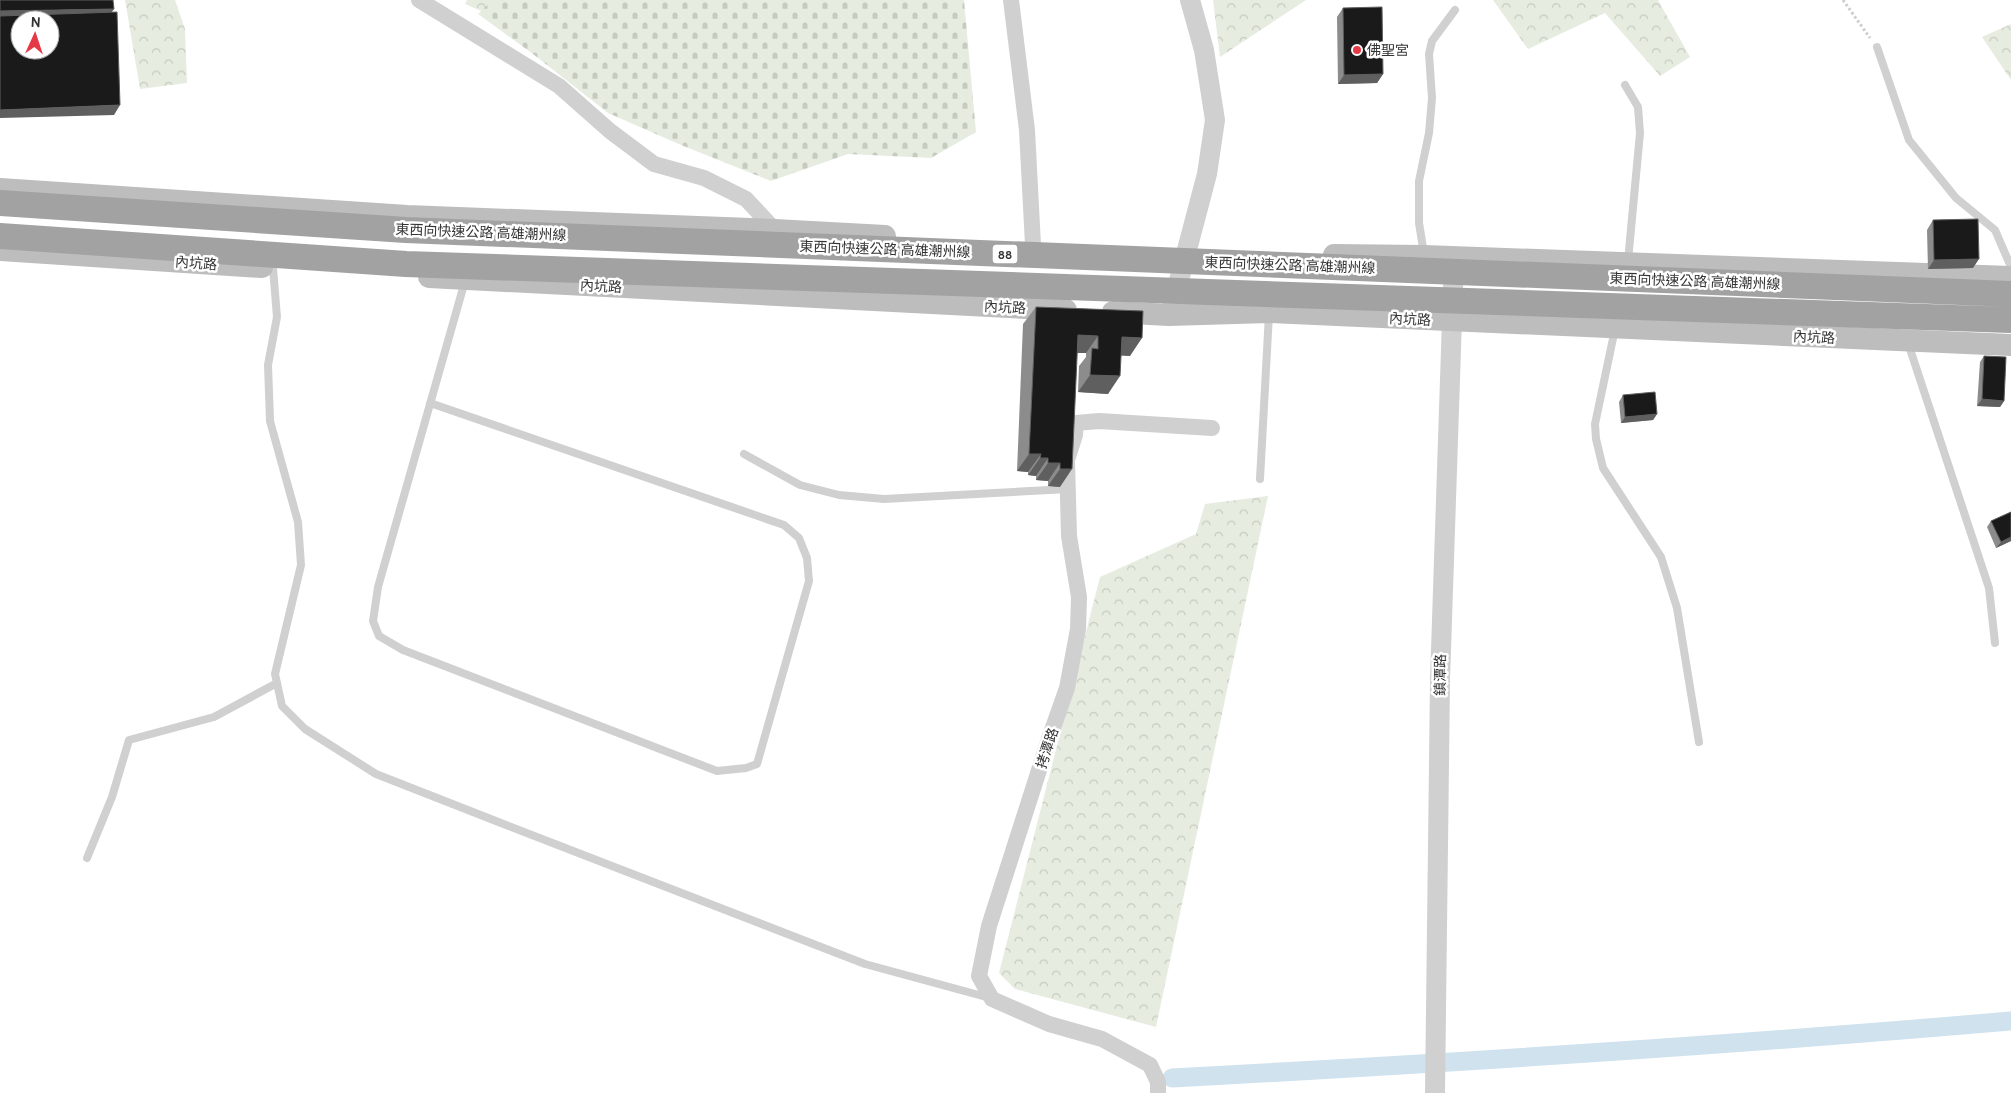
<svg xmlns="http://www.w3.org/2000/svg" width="2011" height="1093" font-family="Cabin,'Noto Sans TC',sans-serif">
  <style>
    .forest { fill: url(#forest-crowns) }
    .cemetery { fill: url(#cemetery-stones) }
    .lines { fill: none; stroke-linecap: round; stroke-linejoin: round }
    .canal { stroke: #cfe2ee; stroke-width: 19 }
    .path { stroke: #cdcdcd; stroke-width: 3; stroke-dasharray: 2.5 2.5; stroke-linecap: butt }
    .service { stroke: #d0d0d0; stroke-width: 8 }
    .minor { stroke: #d0d0d0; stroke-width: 16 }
    .tertiary { stroke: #d0d0d0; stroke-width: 20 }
    .secondary { stroke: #bdbdbd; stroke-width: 22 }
    .trunk { stroke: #a2a2a2; stroke-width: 26 }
    .wall { fill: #8c8c8c }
    .shaded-wall { fill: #5f5f5f }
    .building { fill: #1a1a1a; stroke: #5f5f5f; fill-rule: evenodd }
    .poi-dot { fill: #e63946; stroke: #fff; stroke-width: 2 }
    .labels { text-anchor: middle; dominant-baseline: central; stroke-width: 5; stroke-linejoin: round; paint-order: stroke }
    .shield { fill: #fff; stroke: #707070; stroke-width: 1 }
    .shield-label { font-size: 12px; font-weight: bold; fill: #333 }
    .poi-label { font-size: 14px; fill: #333; stroke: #fff; text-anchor: start }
    .street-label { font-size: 14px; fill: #333; stroke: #fff }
  </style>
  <defs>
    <pattern id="forest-crowns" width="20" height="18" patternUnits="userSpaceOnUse" patternTransform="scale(1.25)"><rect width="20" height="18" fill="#e6ecdf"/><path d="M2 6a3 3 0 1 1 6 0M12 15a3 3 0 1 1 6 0" fill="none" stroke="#c6cbc0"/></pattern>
    <pattern id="cemetery-stones" width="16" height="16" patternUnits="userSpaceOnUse" patternTransform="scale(1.25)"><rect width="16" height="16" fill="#e6ecdf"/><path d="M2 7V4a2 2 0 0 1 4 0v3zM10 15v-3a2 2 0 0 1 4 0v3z" fill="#c6cbc0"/></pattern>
  </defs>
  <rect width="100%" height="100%" fill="#fff"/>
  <path class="forest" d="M125,0H175L185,29L187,83L140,89Z
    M467,0H524L498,18L465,4Z
    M1213,0H1306L1220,57Z
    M1493,0H1658L1690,57L1660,76L1605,13L1528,49Z
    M2011,24V80L1982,37Z
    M1268,496L1156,1027L1015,989L999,973L1100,577L1196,534L1205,504Z"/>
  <path class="cemetery" d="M493,0H964L976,132L931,158L848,154L771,181L681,145L608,113L533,54L478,14Z"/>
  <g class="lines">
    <path class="canal" d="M1172,1078C1452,1063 1732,1045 2011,1021"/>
    <path class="path" d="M1843,0L1870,38"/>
    <path class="service" d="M1877,47L1909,140L1956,198L1995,230L2011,267
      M1625,85L1638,107L1640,133L1628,261
      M1424,254L1419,223V181L1429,133L1432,98L1429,54L1432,41L1455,10
      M273,268L277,317L268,365L270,421L298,522L301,565L275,674L282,706L305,729L376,774L501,823L865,964L990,998
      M1615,329L1595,424L1596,439L1603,468L1661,557L1677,608L1699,742
      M1908,343L1989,588L1995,643
      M430,403L784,525L799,538L807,558L809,581L757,764L746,768L717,771L403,650L379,636L373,621L378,587L465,281
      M744,454L800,485L839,495L884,499L1068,489
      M1260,479L1269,314
      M87,858L112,797L129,740L214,717L277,683"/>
    <path class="minor" d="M419,0L559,86L610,131L654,164L704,178L746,199L775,230
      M1011,0L1027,130L1033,245
      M1158,1093V1082L1150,1065L1102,1039L1049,1024L992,999L979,976L989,926L1049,739L1067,688L1078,629L1079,597L1069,536L1067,460L1075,435L1076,423L1099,421L1212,428"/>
    <path class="tertiary" d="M1173,303L1207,174L1215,120L1204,50L1190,0
      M1435,1093L1440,680L1454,259"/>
    <path class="secondary" d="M0,189L407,216L775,230L885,236
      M0,250L262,267
      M1334,255L1424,256L2011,277
      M429,277L1066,310
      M1113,312L1169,315L1269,312L2011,345"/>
    <path class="trunk" d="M0,203L406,230L2011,294
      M0,236L406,264L2011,320"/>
  </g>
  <path class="wall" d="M1343,8L1383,74L1377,83L1338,84L1337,17Z
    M1933,220L1973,268L1928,269L1927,230Z
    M1036,307L1143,311L1130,356L1121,355L1108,394L1078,392L1079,366L1086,357V353H1077L1060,487L1048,486V481L1036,480V476L1028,475V472L1017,471L1023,324Z
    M1984,356L2004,401L2000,407L1977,406L1980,362Z
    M1623,395L1657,414L1653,420L1621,423L1619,402Z
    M2011,512V541L1996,548L1987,527L1991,521Z"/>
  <path class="shaded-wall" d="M114,9L107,19L0,20V11Z
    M1383,74L1377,83L1338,84L1344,75Z
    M120,105L114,115L0,118V110Z
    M1979,259L1973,268L1928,269L1934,260Z
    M1078,335L1098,336L1086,353H1066Z
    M1122,337L1142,338L1130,356L1109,355Z
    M1090,375L1120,376L1108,394L1078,392Z
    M1982,399L2004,401L2000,407L1977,406Z
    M1657,414L1653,420L1621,423L1625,417Z
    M1029,454H1041L1028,472L1017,471Z
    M1040,458H1048L1036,476L1028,475Z
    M1048,463H1060L1048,481L1036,480Z
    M1060,469H1072L1060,487L1048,486Z
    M2011,537V541L1996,548L2001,542Z"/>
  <path class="building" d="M0,0H113L114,9L0,11Z
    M1382,7L1383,74L1344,75L1343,8Z
    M117,12L120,105L0,110V16ZM20,20H50V50H20Z
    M1978,219L1979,259L1934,260L1933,220Z
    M1036,307L1143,311L1142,338L1122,337L1120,376L1090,375L1092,348L1098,349V336L1078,335L1072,469H1060V463H1048V458H1040L1041,454H1029Z
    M1984,356L2006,357L2004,401L1982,399Z
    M1655,392L1657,414L1625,417L1623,395Z
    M2011,512V537L2001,542L1991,521Z"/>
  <circle class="poi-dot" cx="1357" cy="50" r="5"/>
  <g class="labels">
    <rect class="shield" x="992.5" y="244.5" width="25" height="19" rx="4"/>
    <g class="shield-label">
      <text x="1005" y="254">88</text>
    </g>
    <g class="poi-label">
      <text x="1367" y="50">佛聖宮</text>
    </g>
    <g class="street-label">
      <text transform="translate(481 232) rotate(2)">東西向快速公路 高雄潮州線</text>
      <text transform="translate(885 249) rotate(2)">東西向快速公路 高雄潮州線</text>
      <text transform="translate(196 263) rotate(4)">內坑路</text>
      <text transform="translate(1290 265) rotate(2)">東西向快速公路 高雄潮州線</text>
      <text transform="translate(1695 281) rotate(2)">東西向快速公路 高雄潮州線</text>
      <text transform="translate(601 286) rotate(3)">內坑路</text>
      <text transform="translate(1005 307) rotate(3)">內坑路</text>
      <text transform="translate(1410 319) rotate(3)">內坑路</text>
      <text transform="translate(1814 337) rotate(3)">內坑路</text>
      <text transform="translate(1440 675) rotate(-89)">鎮潭路</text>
      <text transform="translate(1047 748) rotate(-72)">拷潭路</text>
    </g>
  </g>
  <g transform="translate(35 35) rotate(3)"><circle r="24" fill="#ffffff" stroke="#adadad"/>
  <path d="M0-4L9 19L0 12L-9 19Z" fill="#e63946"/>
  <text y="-8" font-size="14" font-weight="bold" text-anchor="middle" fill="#333333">N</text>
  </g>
</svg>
